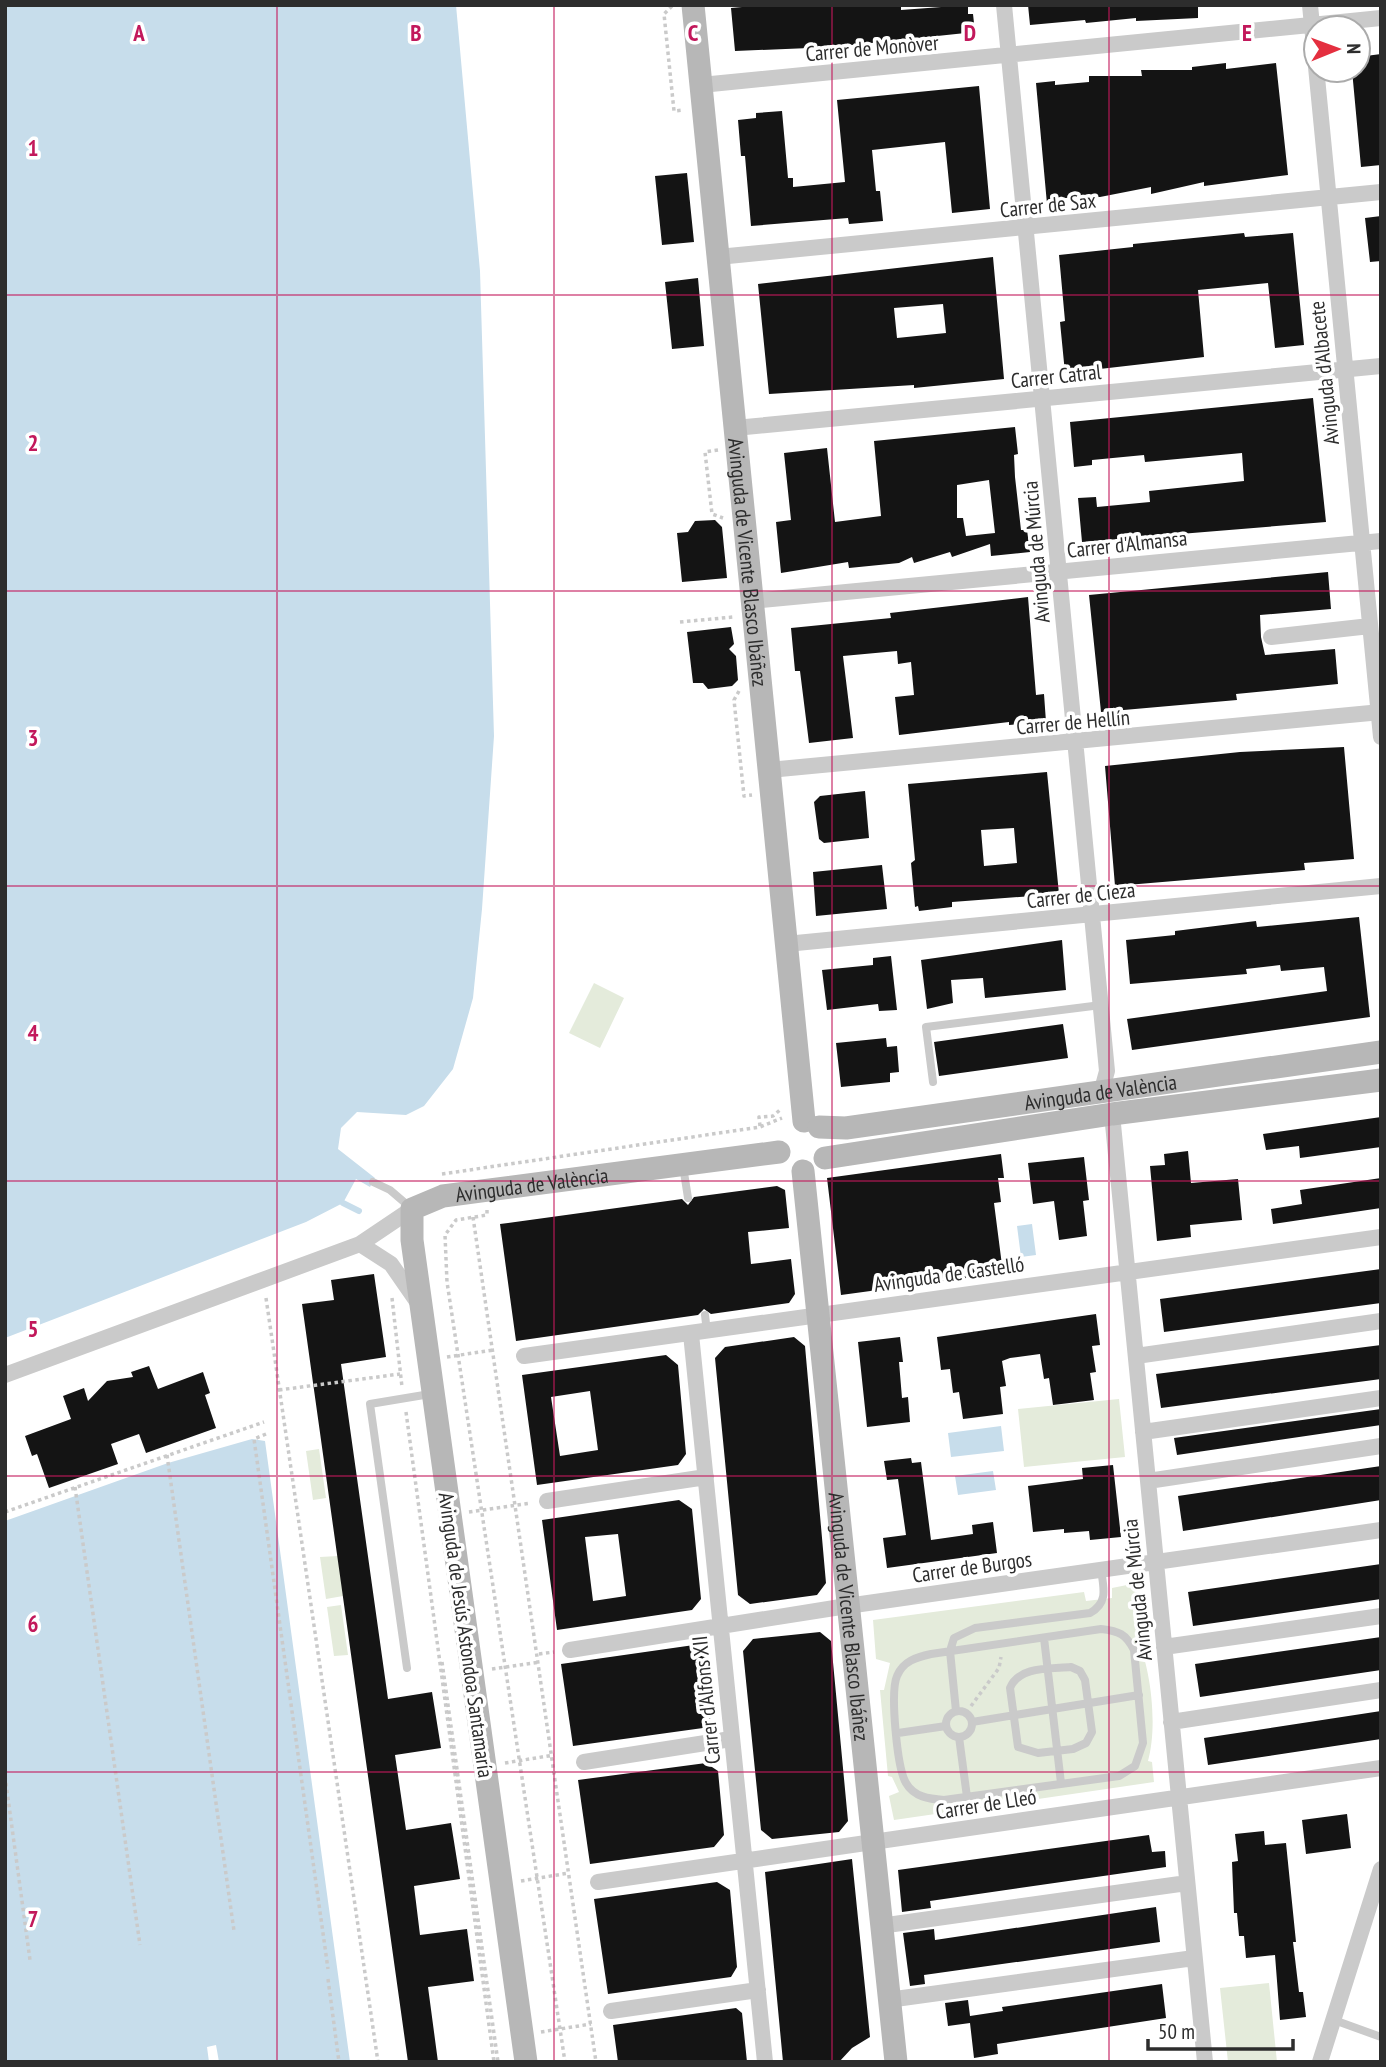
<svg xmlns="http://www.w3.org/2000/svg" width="1386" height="2067" font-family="'PT Sans Narrow',sans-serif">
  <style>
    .green { fill: #e4ebdb }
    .water { fill: #c7ddeb }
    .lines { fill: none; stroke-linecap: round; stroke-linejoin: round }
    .stream { stroke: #c7ddeb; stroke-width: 6 }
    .building { fill: #141414; fill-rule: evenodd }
    .path { stroke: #cacaca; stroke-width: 3.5; stroke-dasharray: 3.5 3.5; stroke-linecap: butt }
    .lane { stroke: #cacaca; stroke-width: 8 }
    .street { stroke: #cacaca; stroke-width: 16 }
    .secondary { stroke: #b7b7b7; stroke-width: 23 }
    .grid { fill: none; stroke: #c2185b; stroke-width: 2; stroke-opacity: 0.55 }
    .labels { text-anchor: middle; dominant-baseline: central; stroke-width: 7; stroke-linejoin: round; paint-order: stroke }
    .street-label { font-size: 21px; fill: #2d2d2d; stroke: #fff }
    .grid-label { font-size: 23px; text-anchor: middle; font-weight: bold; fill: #c2185b; stroke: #fff; stroke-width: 7; stroke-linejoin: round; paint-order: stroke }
  </style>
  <rect width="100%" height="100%" fill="#fff"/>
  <path class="green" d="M594,983L624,998L600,1048L569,1033Z
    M1119,1399L1125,1457L1024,1467L1018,1409Z
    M319,1449L326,1498L313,1500L306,1451Z
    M338,1556L343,1596L326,1599L320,1557Z
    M1132,1584L1139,1590L1142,1628L1135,1633C1151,1666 1158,1725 1148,1761L1152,1762L1154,1782L894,1820L889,1796L899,1792L892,1777L888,1776L880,1690H884L890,1663L876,1659L873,1620L1084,1592L1086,1601L1112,1598V1588Z
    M341,1605L348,1655L334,1656L327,1607Z
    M1269,1983L1277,2062H1228L1220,1988Z"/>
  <path class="water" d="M5,5H456L480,271L494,736L482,909L473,998L453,1069L424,1106L406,1115L357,1112L341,1128L338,1149L375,1178L370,1187L356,1179L343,1203L306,1222L5,1338Z
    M1032,1224L1036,1255L1021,1257L1017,1226Z
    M1001,1426L1004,1451L951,1457L948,1433Z
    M252,1439L265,1441L350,2062H219L216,2045L207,2047L209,2062H5V1521L168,1463Z
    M993,1471L996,1490L958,1495L955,1476Z"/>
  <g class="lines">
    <path class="stream" d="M343,1203L359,1211"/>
  </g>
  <path class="building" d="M765,5H901V10L968,5V14H973L975,32L833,47L735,51L731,8Z
    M1028,5H1198V18L1136,21V18L1086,23L1085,20L1030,25Z
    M1381,54V165L1361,167L1352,70H1358V57Z
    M1226,63V69L1276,63L1288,175L1204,186V182L1151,194V187L1100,197L1064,198V202L1047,204L1036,83L1055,81V85L1089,82V76H1142L1141,70H1192V67Z
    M979,86L990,209L952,213L945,142L872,150L876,191H880L883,221L849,224L848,218L751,226L745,156H741L738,120L756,118V113L782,111L788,178H793V187L845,182L837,100Z
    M687,173L694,242L662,245L655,176Z
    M1381,216V261L1370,262L1365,218Z
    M1244,233L1245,237L1293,233L1304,345L1275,348L1268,283L1198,290L1204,357L1065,373L1060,322L1065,321L1059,255L1133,247V244Z
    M993,257L1004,379L914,388V385L769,394L758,284ZM943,304L946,333L897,338L894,308Z
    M698,278L704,346L672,349L665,282Z
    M1313,398L1326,522L1082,542L1078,498L1096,497L1097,507L1150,502L1149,491L1244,481L1242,453L1145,462L1144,455L1092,460V465L1074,467L1070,422Z
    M1015,427L1018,454L1014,455L1015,477L1021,530H1027L1030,552L991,556L990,544L952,557L950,552L914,563L912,557L899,563L849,568L848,562L781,573L776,522L791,520L784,453L827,448L835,522L881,516L874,441ZM989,480L995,533L966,536L963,518H957V485Z
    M715,520L722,527L727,578L682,582L677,533L688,532L695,521Z
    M1328,572L1331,609L1260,615L1261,637L1265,655L1335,649L1338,684L1236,694L1237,700L1101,712L1089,595Z
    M1028,597L1036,695L1044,694L1046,722L1009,725V722L899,735L895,697L914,695L911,662L898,664L897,651L843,656L853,738L809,743L800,671H795L791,628L891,618L890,613Z
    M731,627L734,644L729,649L736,656L738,680L732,686L708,689L703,683H693L687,632Z
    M1344,747L1354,859L1304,863L1305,870L1115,886L1105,766L1240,752Z
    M1047,772L1059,894L952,902V907L919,911L918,906L915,907L911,863L915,860L908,784ZM1014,828L1017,863L984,866L981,830Z
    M865,791L869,838L824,843L819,839L814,802L820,796Z
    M882,865L887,909L816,916L813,872Z
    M1359,917L1370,1017L1132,1050L1127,1019L1327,991L1324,967L1281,971L1280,965L1246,969L1247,974L1130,984L1126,940L1175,935V931L1256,921L1257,927Z
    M1062,940L1066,990L985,998L983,978L951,980L953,1003L927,1009L921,960Z
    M891,956L897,1010L879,1011L878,1004L827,1010L822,970L873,965V958Z
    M1063,1024L1068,1058L939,1076L934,1042Z
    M886,1038L887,1047L897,1046L899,1072L890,1073V1082L841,1087L836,1043Z
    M1381,1117V1147L1300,1158L1299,1146L1266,1150L1263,1134Z
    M1188,1151L1191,1183L1238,1179L1242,1220L1190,1225L1191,1237L1157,1241L1150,1166L1165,1165L1164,1154Z
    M1001,1154L1004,1178H998L1001,1202L994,1203L1003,1273L841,1295L827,1178Z
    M1084,1157L1089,1200L1083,1201L1087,1236L1059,1240L1054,1201L1033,1204L1028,1163Z
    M1381,1178V1208L1273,1224L1271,1209L1302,1204L1300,1190Z
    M777,1186L785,1190L789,1228L748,1232L751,1264L791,1259L795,1294L789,1303L711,1314L704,1309L698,1315L516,1341L500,1224L682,1199L688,1205L694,1197Z
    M1381,1269V1303L1164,1332L1160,1299Z
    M374,1274L386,1357L341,1364L388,1699L432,1692L441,1748L395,1755L406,1830L451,1823L460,1879L414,1886L420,1935L467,1929L474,1981L428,1987L438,2062H408L302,1304L334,1300L331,1280Z
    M1096,1314L1100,1345L1092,1346L1096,1372L1090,1373L1094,1400L1053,1405L1049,1378L1044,1379L1040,1354L1010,1358L1002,1361L1006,1386L1000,1387L1003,1414L963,1419L959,1392L953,1393L950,1369L941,1370L937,1337Z
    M794,1337L805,1346L826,1583L817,1595L750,1604L738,1595L715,1358L725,1347Z
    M900,1337L903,1362H899L902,1398L908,1397L910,1422L867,1427L858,1342Z
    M1381,1345V1379L1161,1408L1156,1374Z
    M666,1355L678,1365L686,1454L678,1465L537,1485L522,1375ZM590,1391L598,1450L560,1456L551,1397Z
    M149,1366L158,1389L203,1372L210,1393L205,1395L216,1428L146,1453L139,1434L111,1444L118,1464L49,1488L37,1454L32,1456L25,1436L71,1419L63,1396L84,1388L88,1401L107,1381L133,1377L131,1372Z
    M1381,1409V1425L1177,1455L1174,1438Z
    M911,1458L912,1463L921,1462L931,1540L973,1534L972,1525L993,1522L997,1553L887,1568L883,1538L906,1535L898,1479L887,1480L884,1461Z
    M1113,1465L1121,1537L1090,1540L1089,1531L1064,1533V1529L1033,1532L1028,1486L1083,1479L1082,1468Z
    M1381,1466V1500L1183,1531L1178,1496Z
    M679,1500L692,1509L701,1599L692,1610L557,1630L542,1520ZM618,1534L626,1596L593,1601L585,1537Z
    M1381,1564V1599L1193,1626L1188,1592Z
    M820,1632L831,1641L848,1821L839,1832L772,1839L761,1830L743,1651L753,1639Z
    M1381,1637V1670L1200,1697L1195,1664Z
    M694,1645L706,1653L712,1716L703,1728L573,1746L561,1664Z
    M1381,1711V1739L1208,1765L1204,1738Z
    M706,1763L718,1771L724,1835L714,1847L590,1864L578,1780Z
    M1347,1814L1351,1848L1306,1854L1302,1820Z
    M1264,1831L1265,1845L1286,1843L1296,1942H1293L1299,1992H1303L1306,2017L1280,2020L1275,1955L1246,1958L1244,1936H1239L1237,1913H1234L1232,1862L1238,1861L1235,1834Z
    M1149,1835L1152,1852L1165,1851L1166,1867L930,1901L931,1908L902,1912L898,1870Z
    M852,1859L870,2037L852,2048L839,2062H783L765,1872Z
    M717,1882L730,1890L737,1967L731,1977L608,1994L594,1899Z
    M1156,1907L1160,1942L924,1975L925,1984L910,1986L903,1933L934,1929L935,1940Z
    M1162,1984L1166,2018L997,2044L998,2054L974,2058L970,2023L948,2026L945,2003L968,2000L970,2016L1003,2011L1002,2007Z
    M736,2008L742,2013L747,2062H618L613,2025Z"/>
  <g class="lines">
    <path class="path" d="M672,6L664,14L674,111L684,110
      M718,450L705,452L712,514L723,518
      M680,622L733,617
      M739,691L734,700L744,796L752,795
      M760,1126L759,1117L773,1116L781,1109
      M442,1174L760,1127L782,1118
      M487,1210V1215L456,1220L445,1235L447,1282L565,2062
      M473,1217L596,2062
      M266,1298L378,2062
      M392,1298L402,1387
      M447,1357L493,1350
      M279,1390L400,1374
      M406,1412L494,2062
      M266,1434L254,1439L328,1969
      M167,1455L234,1931
      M75,1487L140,1945
      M5,1512L264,1422
      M469,1512L531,1503
      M539,1654L554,1652
      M442,1662L498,2062
      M492,1669L540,1662
      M971,1706L999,1668L1001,1657
      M505,1763L554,1755
      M5,1776L30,1960
      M521,1881L569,1873
      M328,1979L339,2062
      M541,2032L591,2024"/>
    <path class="lane" d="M933,1082L926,1027L1101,1005
      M683,1166L688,1198
      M373,1182L390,1190L411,1208
      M705,1315L707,1332
      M1101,1629C1119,1631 1126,1634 1134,1650L1143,1743L1135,1766L1119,1776L944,1800C929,1799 914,1797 906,1783C897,1768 890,1692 897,1676C903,1661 917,1657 931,1654Z
      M1044,1638L1061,1783
      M1071,1667L1080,1671L1085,1680L1092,1732L1086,1743L1073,1749L1038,1753L1018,1747L1010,1688C1019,1666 1050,1669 1071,1667Z
      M407,1668L370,1404L430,1394
      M956,1711L950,1651L954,1638L975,1628L1090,1613C1108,1603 1104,1589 1101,1570
      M946 1724a13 13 0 1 1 26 0a13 13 0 1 1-26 0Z
      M972,1722L1139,1695
      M898,1733L946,1726
      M959,1737L967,1797
      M1334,2020L1381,2037"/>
    <path class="street" d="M1004,5L1107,1071L1101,1093
      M1310,5L1381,737
      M701,85L1381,18
      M718,257L1381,192
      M735,428L1381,366
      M752,601L1381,541
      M1271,637L1370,626
      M769,770L1381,712
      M786,944L1381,886
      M1112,1114L1205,2062
      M360,1244L391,1264L418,1303
      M691,1334L765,2062
      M524,1356C810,1319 1095,1274 1381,1237
      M1136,1356L1381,1321
      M5,1375L360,1244L412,1209
      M1143,1432L1381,1398
      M1148,1481L1381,1446
      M547,1501L706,1477
      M1164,1647L1381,1616
      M570,1650L847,1606L1381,1530
      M1171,1722L1381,1690
      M584,1762L731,1739
      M598,1882L1381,1768
      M880,1926L1187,1883
      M888,2000L1194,1958
      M611,2011L758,1990
      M1320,2062L1381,1869"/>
    <g class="secondary">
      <path id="s1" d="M693,5L804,1121"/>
      <path id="s2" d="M819,1127L846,1128L1381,1052"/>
      <path d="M825,1158L1112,1114L1381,1080"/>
      <path id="s3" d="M803,1171L896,2062"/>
      <path id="s4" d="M526,2062L412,1240V1209L443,1196L779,1152"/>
    </g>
  </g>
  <path class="grid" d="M277,5V2062M554,5V2062M832,5V2062M1109,5V2062M5,295H1381M5,591H1381M5,886H1381M5,1181H1381M5,1476H1381M5,1772H1381"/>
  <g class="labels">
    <g class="street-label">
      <text transform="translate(872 48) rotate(-5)">Carrer de Monòver</text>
      <text transform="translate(1048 205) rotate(-6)">Carrer de Sax</text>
      <text transform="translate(1324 373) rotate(-96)">Avinguda d'Albacete</text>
      <text transform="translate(1056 376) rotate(-6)">Carrer Catral</text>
      <text transform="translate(1127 544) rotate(-6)">Carrer d'Almansa</text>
      <text transform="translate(1036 552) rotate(-95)">Avinguda de Múrcia</text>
      <text stroke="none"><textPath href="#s1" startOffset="560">Avinguda de Vicente Blasco Ibáñez</textPath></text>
      <text transform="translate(1073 722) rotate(-5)">Carrer de Hellín</text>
      <text transform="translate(1081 895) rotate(-6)">Carrer de Cieza</text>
      <text stroke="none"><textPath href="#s2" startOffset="284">Avinguda de València</textPath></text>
      <text stroke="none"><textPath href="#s4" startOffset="984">Avinguda de València</textPath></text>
      <text transform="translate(949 1274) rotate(-8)">Avinguda de Castelló</text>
      <text transform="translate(972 1567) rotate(-8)">Carrer de Burgos</text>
      <text transform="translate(1137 1590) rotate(-96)">Avinguda de Múrcia</text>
      <text stroke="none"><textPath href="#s3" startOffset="448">Avinguda de Vicente Blasco Ibáñez</textPath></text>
      <text transform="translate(466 1635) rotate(82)">Avinguda de Jesús Astondoa Santamaría</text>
      <text transform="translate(706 1700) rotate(-96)">Carrer d'Alfons XII</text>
      <text transform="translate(986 1804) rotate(-9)">Carrer de Lleó</text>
    </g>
  </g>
  <g class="grid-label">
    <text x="139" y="41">A</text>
    <text x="416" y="41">B</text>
    <text x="693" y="41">C</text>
    <text x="970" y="41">D</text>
    <text x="1247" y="41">E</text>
    <text x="33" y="156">1</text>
    <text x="33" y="451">2</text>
    <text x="33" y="746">3</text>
    <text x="33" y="1041">4</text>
    <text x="33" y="1337">5</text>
    <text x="33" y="1632">6</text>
    <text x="33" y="1927">7</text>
  </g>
  <rect width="1386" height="2067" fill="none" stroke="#2d2d2d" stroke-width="14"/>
  <g transform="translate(1337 49) rotate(89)"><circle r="33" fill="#ffffff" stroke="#ababab" stroke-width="2"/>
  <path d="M0-5L12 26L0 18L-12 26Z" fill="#e42f3f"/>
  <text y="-10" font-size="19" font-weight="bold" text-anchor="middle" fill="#2d2d2d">N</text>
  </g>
  <path d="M1148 2039v10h145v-10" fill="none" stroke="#2d2d2d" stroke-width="3.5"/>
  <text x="1158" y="2039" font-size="21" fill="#2d2d2d" stroke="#ffffff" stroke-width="5" paint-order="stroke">50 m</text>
</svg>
